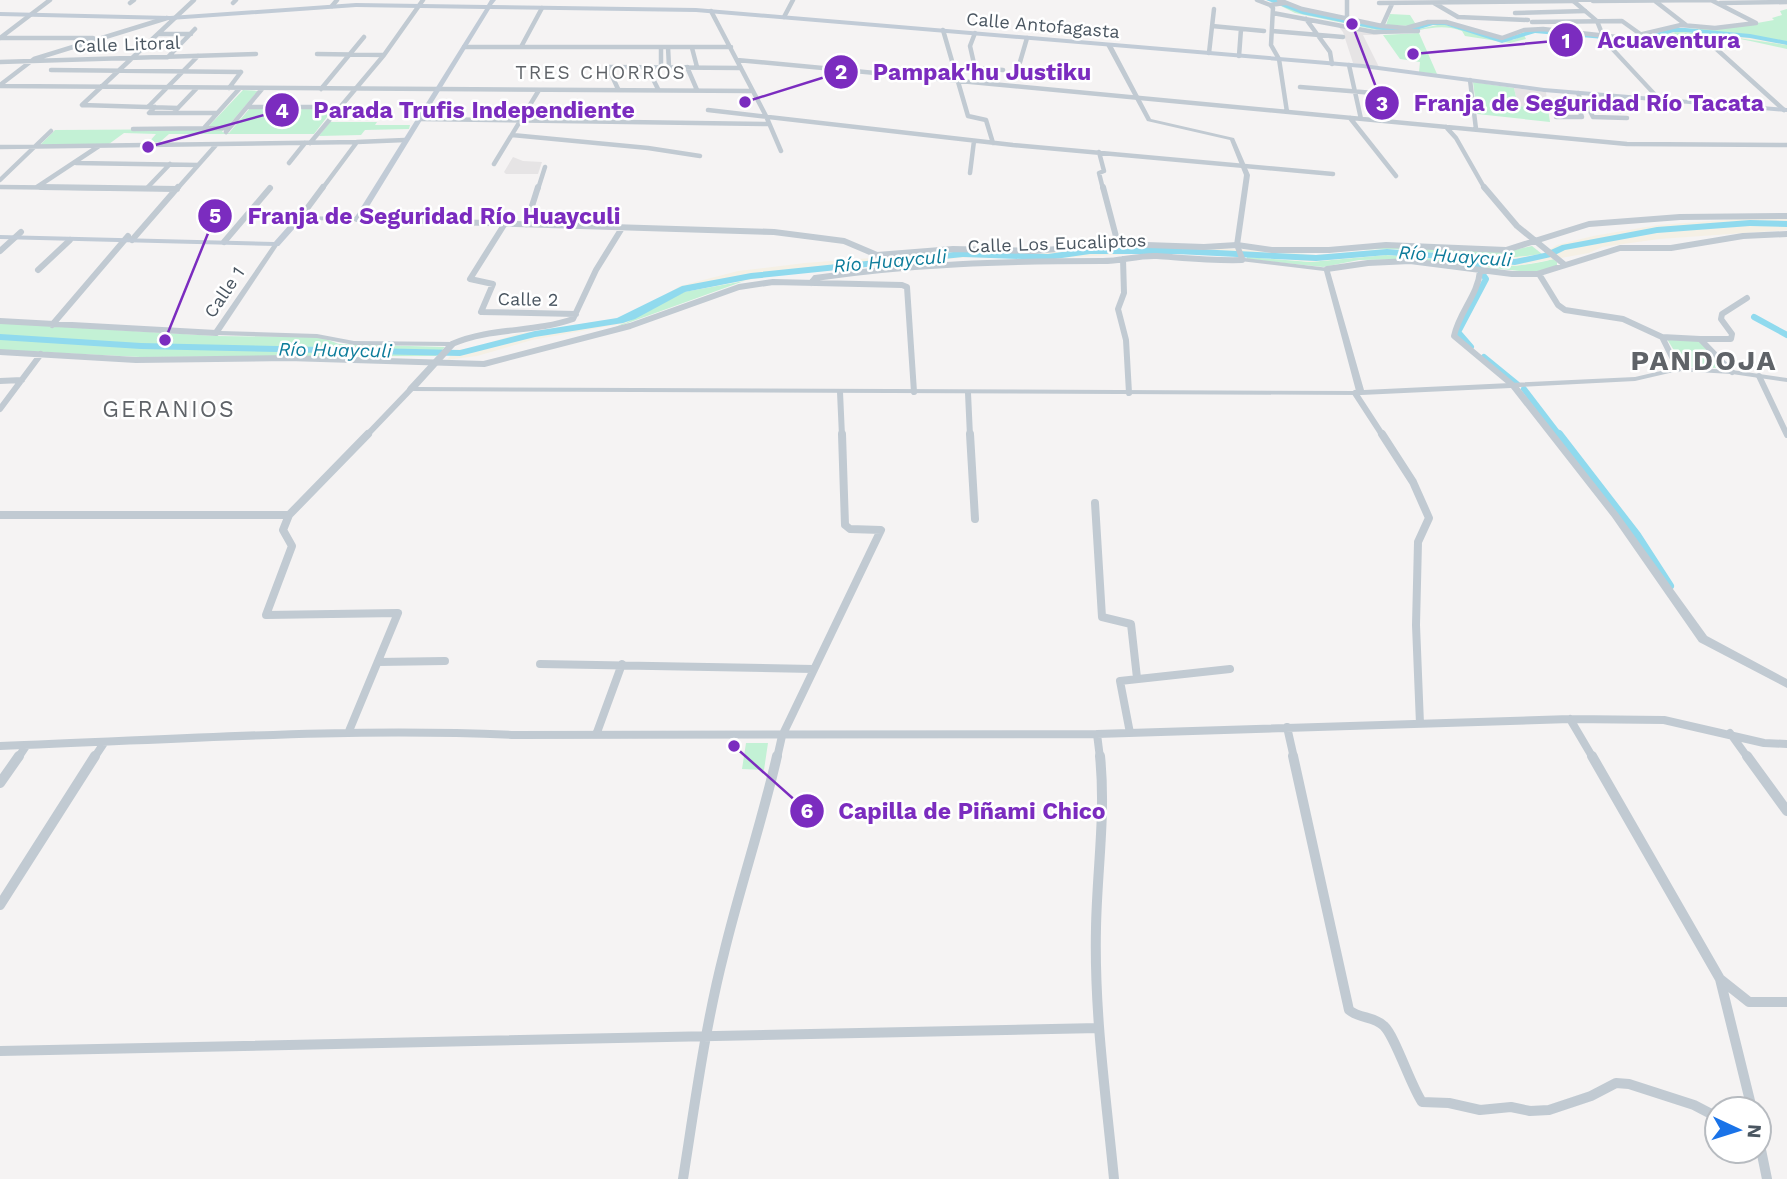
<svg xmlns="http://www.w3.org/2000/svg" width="1787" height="1179" font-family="'Work Sans',sans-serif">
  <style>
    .education { fill: #e6e4e5 }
    .green { fill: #c3f1d5 }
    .sand { fill: #f5f0e5 }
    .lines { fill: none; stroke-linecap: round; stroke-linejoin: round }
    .canal-far1 { stroke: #90daee; stroke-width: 6 }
    .canal { stroke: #90daee; stroke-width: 8 }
    .river { fill: #90daee; fill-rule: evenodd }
    .minor-far3 { stroke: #c1cad2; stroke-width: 4.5 }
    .minor-far2 { stroke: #c1cad2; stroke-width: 6 }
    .minor-far1 { stroke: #c1cad2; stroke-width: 8 }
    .minor { stroke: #c1cad2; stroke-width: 10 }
    .tertiary { fill: #c1cad2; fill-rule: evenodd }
    .secondary { fill: #c1cbd6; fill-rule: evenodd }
    .labels { text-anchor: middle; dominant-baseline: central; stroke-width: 5; stroke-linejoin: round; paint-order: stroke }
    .far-street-label { font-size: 18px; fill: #4a5661; stroke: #fff }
    .far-neighbourhood-label { font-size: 19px; letter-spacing: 2px; fill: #5f6368; stroke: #fff }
    .far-water-label { font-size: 19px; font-style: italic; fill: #0c7c9b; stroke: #fff }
    .neighbourhood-label { font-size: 23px; letter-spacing: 2px; fill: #5f6368; stroke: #fff }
    .district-label { font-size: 28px; font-weight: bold; letter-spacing: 2px; fill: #5f6368; stroke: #fff }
    .leader { fill: none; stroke: #7b2cbf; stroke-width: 2.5 }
    .callout-dot { fill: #7b2cbf; stroke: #fff; stroke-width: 2.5 }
    .mark-label { font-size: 21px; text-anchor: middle; font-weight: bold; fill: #fff }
    .callout-label { font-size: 23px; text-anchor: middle; font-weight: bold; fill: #7b2cbf; stroke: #fff; stroke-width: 5; stroke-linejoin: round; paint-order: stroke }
  </style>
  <rect width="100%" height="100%" fill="#f5f3f3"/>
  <path class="education" d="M1337,25L1381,35H1363L1379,67L1353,63L1343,32Z
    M1514,88L1546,92L1548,109L1518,106Z
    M513,157L523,161L542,162L538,174H506L504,172Z"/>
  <path class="green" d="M1283,4L1378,26H1413L1386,25L1390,14L1410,15L1415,23L1414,27C1421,25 1428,22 1435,21C1458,20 1478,36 1500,38C1511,40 1520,31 1532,31L1509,39L1498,40H1513L1524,35L1526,39L1510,43L1465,36L1462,31C1435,21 1419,34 1391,33L1295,13L1279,5L1390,30L1405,32L1442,24L1471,32L1442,22L1404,30L1376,27L1306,12Z
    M1787,9V42L1736,33L1674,29L1729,28L1774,20L1772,18L1782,15L1780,11Z
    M1675,32L1713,33L1787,45V49C1754,42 1718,32 1684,35C1665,36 1645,46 1625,42L1651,39Z
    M1419,33L1437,74L1419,72L1420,62L1400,59L1383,35Z
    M1473,82L1514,88L1518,106L1548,109L1550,122L1477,114Z
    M243,90L258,91L227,127H208Z
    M250,108H334L314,134H169L160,142H149L156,134L124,133L109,144L40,145L55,130L224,129L222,132L229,133Z
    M330,122H377L375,125H410L409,129L365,130L361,135L319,136Z
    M1532,246L1542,254C1486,264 1440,250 1385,249C1347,249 1310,256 1271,252L1371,247L1510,251Z
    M1386,255C1440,257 1501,275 1553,259L1557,262V266L1537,273L1412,259L1359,260L1323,267L1247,259V257L1310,262Z
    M744,281L614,328L684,292Z
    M0,323L216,336L320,337L339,344L445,347L436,356L140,357L0,350Z
    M1667,339L1700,341L1721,366L1719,368L1684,367Z
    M746,743H768L764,770L742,769Z"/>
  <path class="sand" d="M1674,29L1736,33L1787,42V45L1695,32H1675L1638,42L1607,40H1634Z
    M1750,218L1787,219V230L1659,239L1602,247L1589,253L1516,266L1386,255L1310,262L1265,257L1147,253L1040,259L970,257L904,263L771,276L683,292L626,323L532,340L477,356L447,360L454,350L473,348L516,334L620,318L636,312L680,286L738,271L805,263L952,252L1138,248L1236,249L1316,255L1384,249L1500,259L1542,254L1557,245L1593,236L1658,225Z"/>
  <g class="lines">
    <path class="canal-far1" d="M1754,317L1787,335
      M1471,347L1458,332L1486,279L1473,260
      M1484,357L1517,384
      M1524,389L1560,436"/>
    <path class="canal" d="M1559,434L1637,535L1670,586"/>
    <path class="river" d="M1266,0H1277L1307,10L1375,25L1406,29L1432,21H1446L1502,39L1535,29L1638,38L1674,28H1685L1750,34L1787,41V45L1750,38L1685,32H1674L1638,42L1535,33L1502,43L1445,25H1433L1406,33L1375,29L1302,14Z
      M1750,220L1787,221V227L1750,226L1657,233L1565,250L1551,257L1515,265L1387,255L1316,261L1177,254H1090L1048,260L963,257L751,279L685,292L635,319L623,323L535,337L460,356L141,349L0,340V334L141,343L460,350L535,331L617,318L682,286L751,273L963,251L1048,254L1090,248H1177L1316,255L1387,249L1515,259L1544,253L1562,245L1657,227Z"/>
    <path class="minor-far3" d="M1257,0L1270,5
      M1279,0L1302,9L1382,26L1406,28L1428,22H1446L1502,38L1524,30L1543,29L1626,38L1681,25L1715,28L1756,23L1711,0
      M1347,0V17
      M1593,1L1711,0
      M1655,1L1686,25
      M130,3L134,0
      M233,3L236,0
      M1285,3L1270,5L1273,8L1271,45L1279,59L1287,112
      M1379,3L1573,1
      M1434,3L1458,17L1528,20
      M1720,3L1787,2
      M332,6L337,0
      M711,11L766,116L781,151
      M1273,13L1374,32L1418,31
      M1515,13L1585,11
      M784,17L793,0
      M1306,19L1330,52L1332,64
      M1532,22L1622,21L1643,36
      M1212,26L1264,31
      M1382,26L1392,4
      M943,30L968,116L986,120L993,143
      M1272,31L1343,37
      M975,33L970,46L975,68L1003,70
      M159,34H191
      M1702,36L1784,110
      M0,38H93
      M0,38L50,0
      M464,47H731
      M521,47L542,8
      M661,47V67
      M668,47L669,67
      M692,48L697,67
      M1209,53L1214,9
      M317,54L384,55
      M1239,56L1241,29
      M168,57L195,29
      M737,60L1627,144L1787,145
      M0,62L256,54
      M1020,62L1027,38
      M1349,65L1361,119
      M647,67L658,89
      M687,67L697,90
      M51,70L241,72
      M1470,80L1476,129
      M0,85L34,59L167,18
      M0,86L752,91
      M1300,87L1374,93
      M229,88L241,72
      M321,89L364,37
      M618,89L608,67L741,68
      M82,105L194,0
      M82,105L178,108
      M148,107L198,56
      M155,107L149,113H217
      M248,107H339
      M1587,108L1621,111
      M1589,109L1593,117L1627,118
      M708,110L1013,145L1333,174
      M175,111L197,88
      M1556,117H1582L1579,109L1584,108L1578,93
      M1350,118L1396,176
      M420,119L769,124
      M1446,127L1456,138L1485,189
      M204,128L239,89
      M133,129L229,128
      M226,132L262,89
      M512,135L648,148L700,156
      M310,143L384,55L423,0
      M0,147L357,142
      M1099,152L1104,171L1099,173L1103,189
      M76,163L198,165
      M289,163L305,143
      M494,164L539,90
      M970,173L974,141
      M0,180L51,131
      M0,187L177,189
      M37,187L99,146
      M147,188L170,164
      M177,189L216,145
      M322,189L357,142L405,140
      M538,189L545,167"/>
    <path class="minor-far2" d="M41,187L177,189
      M1103,187L1118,244
      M1484,187L1517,226L1565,265
      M300,218L323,187
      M357,219L774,232L844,241L877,255L953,249L1033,251L1118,244L1204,247L1237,245L1272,250H1329L1386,245L1506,250L1589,224L1680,217L1787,216
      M504,225L470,279L493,284L481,312L576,314
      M526,225L538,187
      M132,240L178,187
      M224,242L270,188
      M0,251L21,232
      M1123,259L1124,293L1118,309L1126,340L1129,393
      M1327,269L1368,263L1410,261L1512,274H1537L1620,248H1671L1743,236L1787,234
      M38,270L70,240
      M1480,271C1478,295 1459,312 1454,336L1515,387
      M1539,274L1558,305L1565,310L1623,319L1662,337
      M811,283L815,278C913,264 1004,261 1103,261C1121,261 1139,255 1157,256C1185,258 1213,261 1242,260
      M0,321L216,333
      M52,325L128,236
      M1700,339H1731L1732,334L1721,319L1722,314L1747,298
      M452,344C491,327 533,333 573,319L596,270L622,228
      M0,352L136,360L288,358L484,364L630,326L739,287L773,282L902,285L907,287L914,392
      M1678,369L1662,337L1700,339L1732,372
      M1759,376L1787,435
      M0,381L22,380
      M840,392L842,436
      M968,393L970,436
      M1355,393L1383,436
      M0,409L41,354
      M366,436L411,389"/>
    <path class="minor-far1" d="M970,434L975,519
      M1382,434L1413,482L1429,518L1418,542L1416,625L1420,724
      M1095,503L1102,617L1131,624L1137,678
      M0,515H289
      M378,662L445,661
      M540,664L813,669
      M1570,719L1593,758
      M1287,727L1294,758
      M349,731L398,613L266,615L292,546L283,530L289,515L368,434
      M1130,733L1120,681L1230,669
      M1730,733L1748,758
      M1097,734L1100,758
      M596,735L622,664
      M0,746C172,740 343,727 515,735L1097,734L1570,719L1664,720L1764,743L1787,744
      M18,758L26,746
      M94,758L104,743
      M777,758L782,736L881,530L850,529L845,525L842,434"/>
    <path class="minor" d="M1100,756C1106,814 1097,870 1096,928C1094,1012 1106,1096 1114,1179
      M1293,756L1349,1010C1360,1019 1374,1016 1384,1026C1395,1036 1410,1084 1422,1102L1449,1103L1480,1110L1511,1107L1530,1111L1549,1110L1591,1096L1616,1083L1629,1084L1694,1105L1717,1117
      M1592,756L1720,979L1752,1109
      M1747,756L1787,811
      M0,783L19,756
      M0,905L95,756
      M1720,979L1749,1002H1787
      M0,1051L1099,1028
      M1759,1140L1767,1179
      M683,1179C695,1103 705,1027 724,953C740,887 762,822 777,756"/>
    <path class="tertiary" d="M1571,0H1595L1593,2H1578L1599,20L1607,40L1661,98V100H1657L1603,42L1595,22L1571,2Z
      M1109,43L1112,45L1151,119L1234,138L1250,175L1240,245L1245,258L1329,268L1364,390L1635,377L1678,367L1732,370L1787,378V382L1732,374L1678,371L1635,381L1519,387L1618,513L1707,636L1787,679V688L1699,642L1612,517L1511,388L1361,395L411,391L407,389L408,387L446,346L354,345L317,338L216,335L212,333L274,243L276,242L279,244L221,331L317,334L354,341L455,342V346L418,387L1356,391L1324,271L1240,261L1234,245L1244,175L1230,140L1147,121L1106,45Z"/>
    <path class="secondary" d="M490,0H496L492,5L696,8L1363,64L1544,88L1787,108V112L1544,92L1363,68L696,12L490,9L360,221L302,220L279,246H276L0,239V235L274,242L297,216L355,217L485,9L356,7L170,20L0,16V12L170,16L356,3L487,5Z"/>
  </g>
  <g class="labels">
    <g class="far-street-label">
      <text transform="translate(1043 25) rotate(5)">Calle Antofagasta</text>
      <text transform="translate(127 44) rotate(-2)">Calle Litoral</text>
      <text transform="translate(1057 243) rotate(-2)">Calle Los Eucaliptos</text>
      <text transform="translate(224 292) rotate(-56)">Calle 1</text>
      <text transform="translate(528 299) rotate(1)">Calle 2</text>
    </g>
    <g class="far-neighbourhood-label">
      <text x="601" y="72">TRES CHORROS</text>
    </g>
    <g class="far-water-label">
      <text transform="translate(1455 256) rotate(4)">Río Huayculi</text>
      <text transform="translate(890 261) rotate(-5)">Río Huayculi</text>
      <text transform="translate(335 350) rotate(1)">Río Huayculi</text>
    </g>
    <g class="neighbourhood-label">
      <text x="169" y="409">GERANIOS</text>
    </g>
    <g class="district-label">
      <text x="1704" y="360">PANDOJA</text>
    </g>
  </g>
  <path class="leader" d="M1413 54L1566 40M745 102L841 72M1352 24L1382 103M148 147L282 110M165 340L215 216M734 746L807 811"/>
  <g class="callout-dot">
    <circle cx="1413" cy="54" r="7"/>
    <circle cx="745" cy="102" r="7"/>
    <circle cx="1352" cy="24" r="7"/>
    <circle cx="148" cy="147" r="7"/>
    <circle cx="165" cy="340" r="7"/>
    <circle cx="734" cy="746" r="7"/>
    <circle cx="1566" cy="40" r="18"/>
    <circle cx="841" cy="72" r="18"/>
    <circle cx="1382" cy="103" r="18"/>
    <circle cx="282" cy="110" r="18"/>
    <circle cx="215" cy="216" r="18"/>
    <circle cx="807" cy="811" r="18"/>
  </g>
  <g class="mark-label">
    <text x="1566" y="48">1</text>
    <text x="841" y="79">2</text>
    <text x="1382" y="111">3</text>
    <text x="282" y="118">4</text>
    <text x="215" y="223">5</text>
    <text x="807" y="818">6</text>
  </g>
  <g class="callout-label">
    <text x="1669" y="48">Acuaventura</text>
    <text x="982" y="80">Pampak'hu Justiku</text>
    <text x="1589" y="111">Franja de Seguridad Río Tacata</text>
    <text x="474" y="118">Parada Trufis Independiente</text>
    <text x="434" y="224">Franja de Seguridad Río Huayculi</text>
    <text x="972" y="819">Capilla de Piñami Chico</text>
  </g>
  <g transform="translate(1738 1130) rotate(94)"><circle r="33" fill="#ffffff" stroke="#b7bbc0" stroke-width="2"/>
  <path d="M0-5L12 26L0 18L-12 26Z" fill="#1a73e8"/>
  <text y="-10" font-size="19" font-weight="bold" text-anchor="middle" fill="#4a5661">N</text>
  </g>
</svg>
